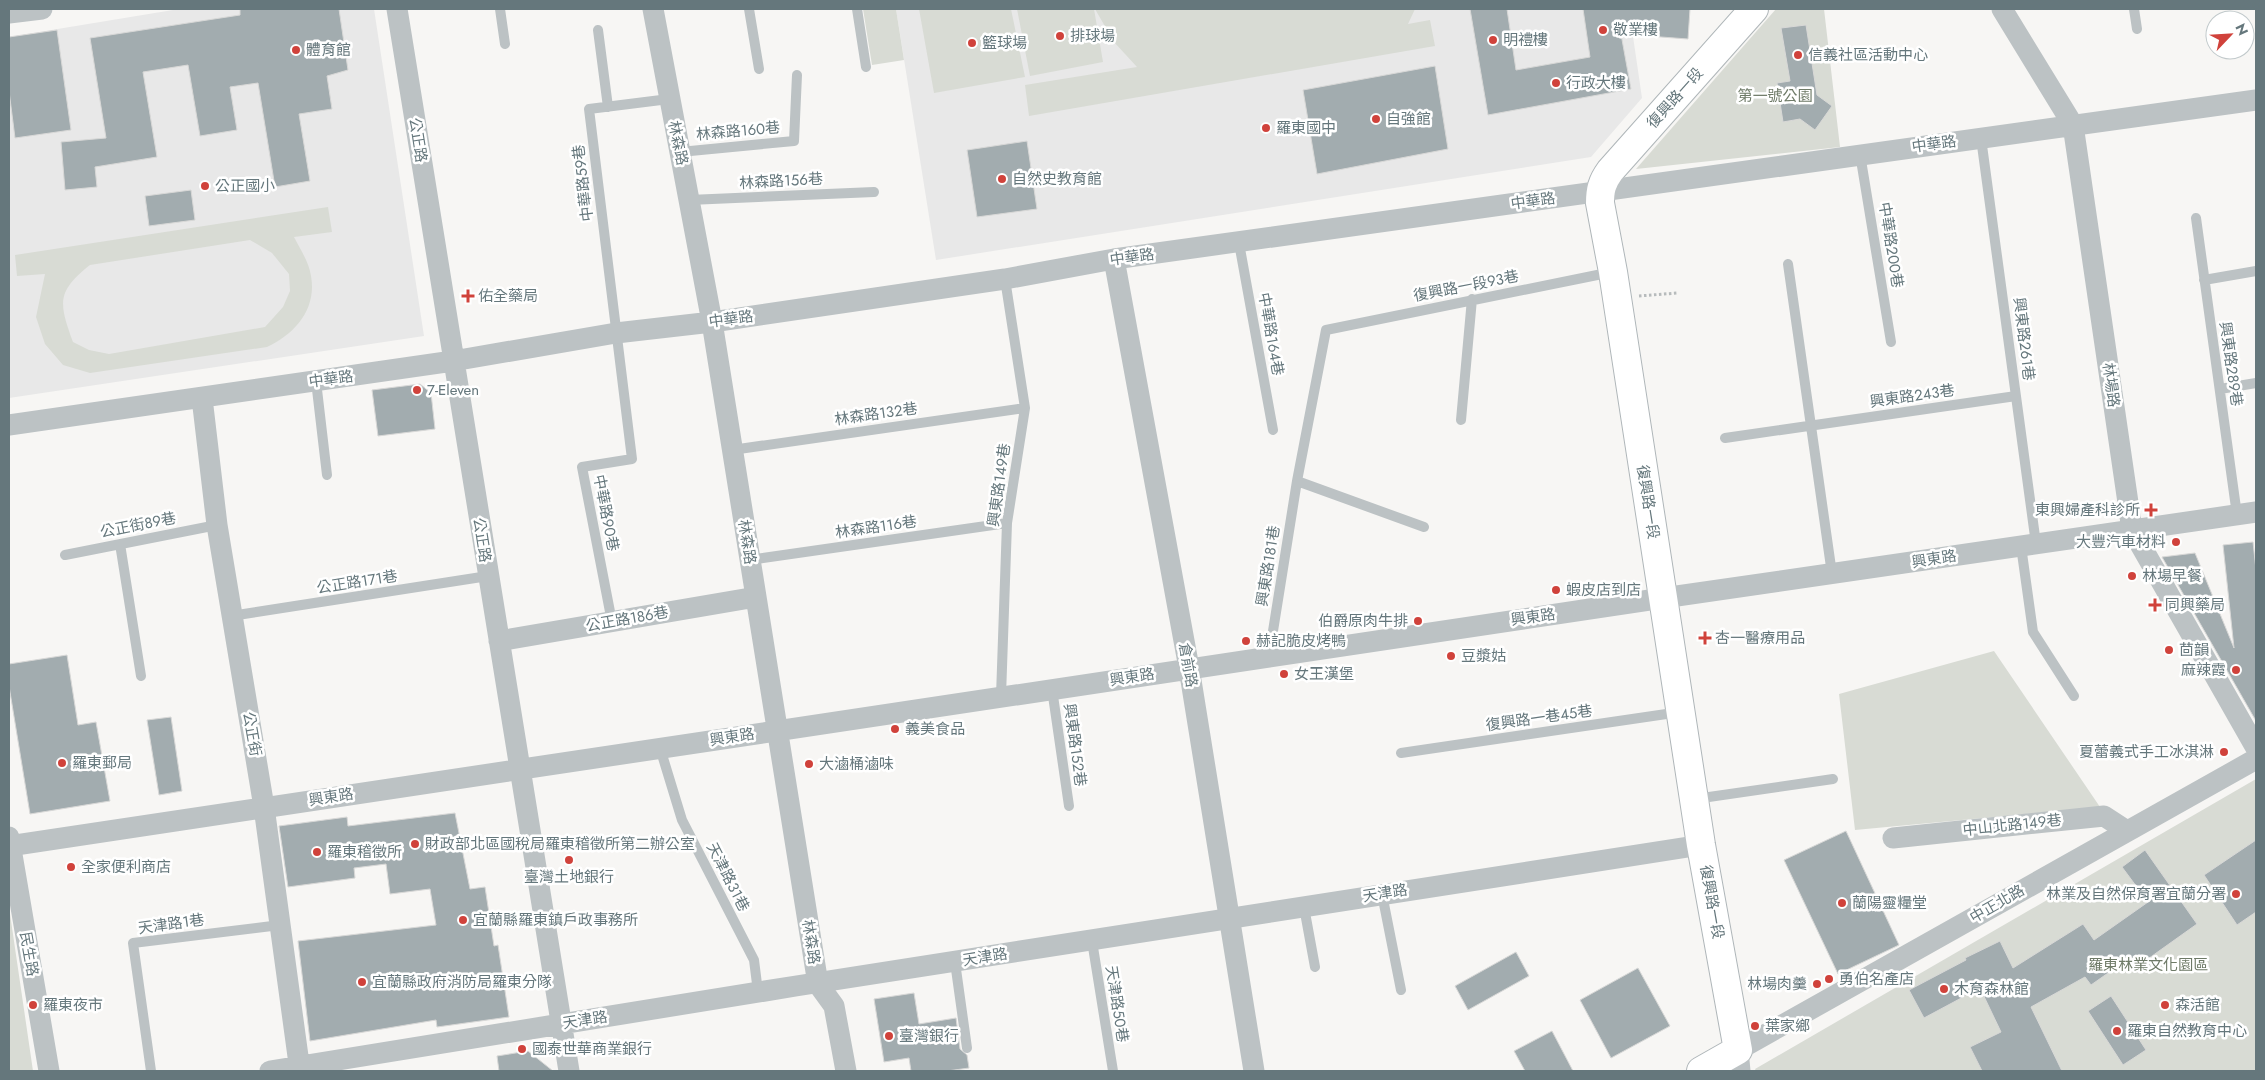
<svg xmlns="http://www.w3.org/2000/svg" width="2265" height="1080" font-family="Jost,'Noto Sans TC',sans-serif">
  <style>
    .built { fill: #e8e8e8 }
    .green { fill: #d8dbd4; fill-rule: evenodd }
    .building { fill: #a2acaf; stroke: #d8d8d7 }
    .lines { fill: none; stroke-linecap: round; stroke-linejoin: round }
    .secondary-casing { stroke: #afb6b9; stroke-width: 30 }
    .path { stroke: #b7bbbc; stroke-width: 3; stroke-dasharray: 2.5 2.5; stroke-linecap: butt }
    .service { stroke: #bcc2c4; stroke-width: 10 }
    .minor { stroke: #bcc2c4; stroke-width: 21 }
    .secondary { stroke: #fff; stroke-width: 28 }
    .poi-dot { fill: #d0423b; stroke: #fff; stroke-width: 2 }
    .labels { text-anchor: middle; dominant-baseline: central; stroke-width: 5; stroke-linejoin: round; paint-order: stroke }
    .poi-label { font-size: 15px; fill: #65777c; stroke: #fff; text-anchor: start }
    .park-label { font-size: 15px; fill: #6e7a67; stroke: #fff }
    .street-label { font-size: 15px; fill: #65777c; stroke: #fff }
  </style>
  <rect width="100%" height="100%" fill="#f7f6f4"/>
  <path class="built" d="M179,9H374L424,336L9,398V37Z
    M896,9H1629L1642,98L1591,157L936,260Z"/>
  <path class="green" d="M863,9H896L904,60L872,65Z
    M919,9H1011L1025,77L934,93Z
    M1017,9H1094L1103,62L1030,76Z
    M1095,9H1415L1408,24L1430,20L1435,46L1029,116L1025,85L1137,67L1114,42Z
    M1776,9H1824L1840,147L1636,169Z
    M328,207L332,232L294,237C300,249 309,262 311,276C317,309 295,334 267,347L90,373L63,365L45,344L36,317L45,274L17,276L15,255ZM250,240L272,253L289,274L290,291L283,307L265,327L109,354L89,350L73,342C59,303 56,292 90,265Z
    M1994,651L2100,807L1855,830L1839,694Z
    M2256,779V1071H1756L1755,1069Z
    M9,907L33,1071H9Z"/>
  <path class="building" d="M240,9H339L348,70L327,76L332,109L299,114L310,181L275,187L258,83L230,87L237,130L200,136L188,65L143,72L157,157L95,167L97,187L65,190L61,142L106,138L90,38L240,15Z
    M1470,9H1507L1516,70L1590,57L1583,9H1690L1688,39L1621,34L1631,89L1488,115Z
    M1806,25L1817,95L1832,106L1815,130L1800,119L1783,122L1777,83L1790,81L1781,28Z
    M57,30L71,130L15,138L9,91V37Z
    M1435,66L1448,149L1317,174L1303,90Z
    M1027,141L1037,209L977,217L967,150Z
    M191,190L195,220L149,226L145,196Z
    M420,384L431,393L435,429L378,436L372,390Z
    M2253,542L2256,570V721L2162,557L2195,553L2234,648L2223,545Z
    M67,655L78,725L96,722L110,801L30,814L9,686V664Z
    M171,717L182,791L159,795L147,720Z
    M455,813L470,889L485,887L494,946L498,945L509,1017L437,1027L436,1020L310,1041L298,941L436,925L430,889L390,894L386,864L354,868L355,878L288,887L279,826L347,817L348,826Z
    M1846,831L1899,945L1838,974L1784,860Z
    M2256,840V912L2237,925L2204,875Z
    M2145,850L2197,924L2138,966L2131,957L2091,985L2085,977L2031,1007L2062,1071H1982L1970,1047L2001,1032L1980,988L1924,1018L1909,990L1966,960L1965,958L2000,941L2013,968L2083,924L2094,940L2148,902L2122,867Z
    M1516,952L1529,976L1468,1010L1455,986Z
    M1638,968L1670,1026L1611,1058L1580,1000Z
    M914,993L919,1024L956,1018L960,1049L967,1055L969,1068L947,1071H911L909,1058L884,1062L874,999Z
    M2111,996L2146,1050L2123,1065L2088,1011Z
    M1552,1031L1573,1071H1525L1514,1051Z
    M528,1051L553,1071H499L497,1056Z"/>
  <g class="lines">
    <g class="secondary-casing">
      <path id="secondary" d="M1738,1050L1701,845L1613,272L1600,203C1600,190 1602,182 1610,171L1754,9
        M1701,1071L1738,1050"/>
    </g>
    <path class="path" d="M1639,296L1677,293"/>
    <path class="service" d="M500,9L505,44
      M749,9L759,69
      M857,9L866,67
      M2134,9L2137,29
      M598,30L608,107
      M1981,138L2036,544
      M680,152L794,141L797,75
      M1860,154L1891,342
      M689,200L874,192
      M2196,218L2237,515
      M1239,243L1273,430
      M1788,264L1832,574
      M2204,280L2256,271
      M316,381L327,475
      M2220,389L2256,383
      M1461,420L1472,299
      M1725,438L2016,396
      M732,450L1025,408
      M1297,481L1424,527
      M120,544L141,676
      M2021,546L2033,632L2074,696
      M65,555L217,525
      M749,560L1007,523
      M231,616L488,576
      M612,622L582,467L632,459L589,109L669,99
      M1269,656L1297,481L1326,330L1612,272
      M1052,689L1069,806
      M1001,696L1007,523L1025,408L1005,279
      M660,748L682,820L754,960L758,992
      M1401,753L1680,712
      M1695,799L1833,779
      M1382,894L1401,990
      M1304,907L1315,967
      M1092,941L1113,1071
      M955,962L967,1048
      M151,1071L133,943L280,925"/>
    <path class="minor" d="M397,9L569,1071
      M653,9L712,322L818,984L834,1006L846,1071
      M2002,9L2073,125L2132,530L2256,748
      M9,13L42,9
      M1114,259L1189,668L1254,1071
      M202,398L217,525L264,807L300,1071
      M9,425L453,361L616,333L712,322L1005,279L1114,259L2256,100
      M499,641L756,597
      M9,837L49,1071
      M1893,838L2104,816L2127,831
      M9,846L1663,598L2256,512
      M270,1071L796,986L1701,845
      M1740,1071L1738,1050L2256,759"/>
    <use href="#secondary" class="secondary"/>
  </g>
  <g class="poi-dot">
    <circle cx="1603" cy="30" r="5"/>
    <circle cx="1060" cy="36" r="5"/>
    <circle cx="1493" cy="40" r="5"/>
    <circle cx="972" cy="43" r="5"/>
    <circle cx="296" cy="50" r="5"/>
    <circle cx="1798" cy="55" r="5"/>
    <circle cx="1556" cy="83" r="5"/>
    <circle cx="1376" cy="119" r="5"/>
    <circle cx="1266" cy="128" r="5"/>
    <circle cx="1002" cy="179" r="5"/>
    <circle cx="205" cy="186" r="5"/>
    <path d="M465.5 288.5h5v5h5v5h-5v5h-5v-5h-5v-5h5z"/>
    <circle cx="417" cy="390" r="5"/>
    <path d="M2148.5 502.5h5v5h5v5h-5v5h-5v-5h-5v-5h5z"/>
    <circle cx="2176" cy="542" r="5"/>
    <circle cx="2132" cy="576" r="5"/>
    <circle cx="1556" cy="590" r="5"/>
    <path d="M2152.5 597.5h5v5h5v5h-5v5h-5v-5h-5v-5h5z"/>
    <circle cx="1418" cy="621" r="5"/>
    <path d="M1702.5 630.5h5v5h5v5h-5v5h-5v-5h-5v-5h5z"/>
    <circle cx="1246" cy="641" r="5"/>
    <circle cx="2169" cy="650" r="5"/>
    <circle cx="1451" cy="656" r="5"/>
    <circle cx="2236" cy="670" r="5"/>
    <circle cx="1284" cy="674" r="5"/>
    <circle cx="895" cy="729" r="5"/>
    <circle cx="2224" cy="752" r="5"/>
    <circle cx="62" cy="763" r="5"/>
    <circle cx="809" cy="764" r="5"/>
    <circle cx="415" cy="844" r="5"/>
    <circle cx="317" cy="852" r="5"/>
    <circle cx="569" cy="860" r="5"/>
    <circle cx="71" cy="867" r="5"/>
    <circle cx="2236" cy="894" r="5"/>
    <circle cx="1842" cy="903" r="5"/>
    <circle cx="463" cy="920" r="5"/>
    <circle cx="1829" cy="979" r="5"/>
    <circle cx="362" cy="982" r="5"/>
    <circle cx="1817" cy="984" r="5"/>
    <circle cx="1944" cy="989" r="5"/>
    <circle cx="33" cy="1005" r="5"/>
    <circle cx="2165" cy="1005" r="5"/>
    <circle cx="1755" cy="1026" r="5"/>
    <circle cx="2117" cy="1031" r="5"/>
    <circle cx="889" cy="1036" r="5"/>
    <circle cx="522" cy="1049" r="5"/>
  </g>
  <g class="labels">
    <g class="poi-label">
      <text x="1613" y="30">敬業樓</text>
      <text x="1070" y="36">排球場</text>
      <text x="1503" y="40">明禮樓</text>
      <text x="982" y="43">籃球場</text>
      <text x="306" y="50">體育館</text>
      <text x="1808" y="55">信義社區活動中心</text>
      <text x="1566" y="83">行政大樓</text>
      <text x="1386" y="119">自強館</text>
      <text x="1276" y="128">羅東國中</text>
      <text x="1012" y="179">自然史教育館</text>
      <text x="215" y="186">公正國小</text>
      <text x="478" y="296">佑全藥局</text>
      <text x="427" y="390">7-Eleven</text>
      <text x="2140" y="510" text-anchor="end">東興婦產科診所</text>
      <text x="2166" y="542" text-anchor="end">大豐汽車材料</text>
      <text x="2142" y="576">林場早餐</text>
      <text x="1566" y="590">蝦皮店到店</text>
      <text x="2165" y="605">同興藥局</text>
      <text x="1408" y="621" text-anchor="end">伯爵原肉牛排</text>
      <text x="1715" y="638">杏一醫療用品</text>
      <text x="1256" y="641">赫記脆皮烤鴨</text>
      <text x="2179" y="650">茴韻</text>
      <text x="1461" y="656">豆漿姑</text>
      <text x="2226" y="670" text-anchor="end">麻辣霞</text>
      <text x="1294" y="674">女王漢堡</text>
      <text x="905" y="729">義美食品</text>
      <text x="2214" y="752" text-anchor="end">夏蕾義式手工冰淇淋</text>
      <text x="72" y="763">羅東郵局</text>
      <text x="819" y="764">大滷桶滷味</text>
      <text x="425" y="844">財政部北區國稅局羅東稽徵所第二辦公室</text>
      <text x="327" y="852">羅東稽徵所</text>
      <text x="81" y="867">全家便利商店</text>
      <text x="569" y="877" text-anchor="middle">臺灣土地銀行</text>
      <text x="2226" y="894" text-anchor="end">林業及自然保育署宜蘭分署</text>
      <text x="1852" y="903">蘭陽靈糧堂</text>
      <text x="473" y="920">宜蘭縣羅東鎮戶政事務所</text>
      <text x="1839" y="979">勇伯名產店</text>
      <text x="372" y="982">宜蘭縣政府消防局羅東分隊</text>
      <text x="1807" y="984" text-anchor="end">林場肉羹</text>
      <text x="1954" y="989">木育森林館</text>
      <text x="43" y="1005">羅東夜市</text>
      <text x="2175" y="1005">森活館</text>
      <text x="1765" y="1026">葉家鄉</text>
      <text x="2127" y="1031">羅東自然教育中心</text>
      <text x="899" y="1036">臺灣銀行</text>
      <text x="532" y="1049">國泰世華商業銀行</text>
    </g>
    <g class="park-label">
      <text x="1775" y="96">第一號公園</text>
      <text x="2148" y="965">羅東林業文化園區</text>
    </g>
    <g class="street-label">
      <text transform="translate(1675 98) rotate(-48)">復興路一段</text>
      <text transform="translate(738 131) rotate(-5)">林森路160巷</text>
      <text transform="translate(418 140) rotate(81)">公正路</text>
      <text transform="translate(678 143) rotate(78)">林森路</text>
      <text transform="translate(1934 144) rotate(-8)">中華路</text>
      <text transform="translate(781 181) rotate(-3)">林森路156巷</text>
      <text transform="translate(583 183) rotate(-97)">中華路59巷</text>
      <text transform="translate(1533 201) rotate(-8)">中華路</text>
      <text transform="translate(1891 245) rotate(81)">中華路200巷</text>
      <text transform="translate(1132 257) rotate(-8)">中華路</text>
      <text transform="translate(1466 286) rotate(-11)">復興路一段93巷</text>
      <text transform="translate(731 319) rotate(-8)">中華路</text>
      <text transform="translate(1271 334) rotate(80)">中華路164巷</text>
      <text transform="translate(2024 339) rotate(83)">興東路261巷</text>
      <text transform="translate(2231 364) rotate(82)">興東路289巷</text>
      <text transform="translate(331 379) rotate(-8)">中華路</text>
      <text transform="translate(2111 385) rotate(82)">林場路</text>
      <text transform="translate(1912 396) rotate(-8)">興東路243巷</text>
      <text transform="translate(876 414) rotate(-8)">林森路132巷</text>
      <text transform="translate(999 485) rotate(-82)">興東路149巷</text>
      <text transform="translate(1648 502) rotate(81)">復興路一段</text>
      <text transform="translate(606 513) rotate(79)">中華路90巷</text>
      <text transform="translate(138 525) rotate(-11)">公正街89巷</text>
      <text transform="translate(876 527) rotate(-8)">林森路116巷</text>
      <text transform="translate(482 540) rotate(81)">公正路</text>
      <text transform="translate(747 542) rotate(81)">林森路</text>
      <text transform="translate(1934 559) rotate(-9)">興東路</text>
      <text transform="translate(1268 566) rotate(-81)">興東路181巷</text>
      <text transform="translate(357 582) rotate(-9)">公正路171巷</text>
      <text transform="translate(1533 617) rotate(-8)">興東路</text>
      <text transform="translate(627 619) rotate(-10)">公正路186巷</text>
      <text transform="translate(1188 665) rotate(80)">倉前路</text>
      <text transform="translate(1132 677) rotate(-9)">興東路</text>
      <text transform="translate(1539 718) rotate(-8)">復興路一巷45巷</text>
      <text transform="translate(252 734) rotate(80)">公正街</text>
      <text transform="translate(732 737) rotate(-9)">興東路</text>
      <text transform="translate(1075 745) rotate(82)">興東路152巷</text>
      <text transform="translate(331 797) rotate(-9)">興東路</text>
      <text transform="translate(2012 825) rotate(-6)">中山北路149巷</text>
      <text transform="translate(728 877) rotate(63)">天津路31巷</text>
      <text transform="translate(1385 893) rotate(-9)">天津路</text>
      <text transform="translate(1712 902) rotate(80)">復興路一段</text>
      <text transform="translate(1997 904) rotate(-30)">中正北路</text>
      <text transform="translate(171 924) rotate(-8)">天津路1巷</text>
      <text transform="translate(811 942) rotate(81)">林森路</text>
      <text transform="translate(29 954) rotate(80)">民生路</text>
      <text transform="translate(985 957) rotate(-9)">天津路</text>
      <text transform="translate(1117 1004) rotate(81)">天津路50巷</text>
      <text transform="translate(585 1020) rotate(-9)">天津路</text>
    </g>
  </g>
  <rect width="2265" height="1080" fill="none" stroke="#65777c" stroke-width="20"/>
  <g transform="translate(2230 35) rotate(65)"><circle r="24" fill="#ffffff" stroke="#c1c9cb"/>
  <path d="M0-4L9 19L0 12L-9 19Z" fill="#d0423b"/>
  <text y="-8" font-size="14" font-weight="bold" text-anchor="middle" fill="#65777c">N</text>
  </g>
</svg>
